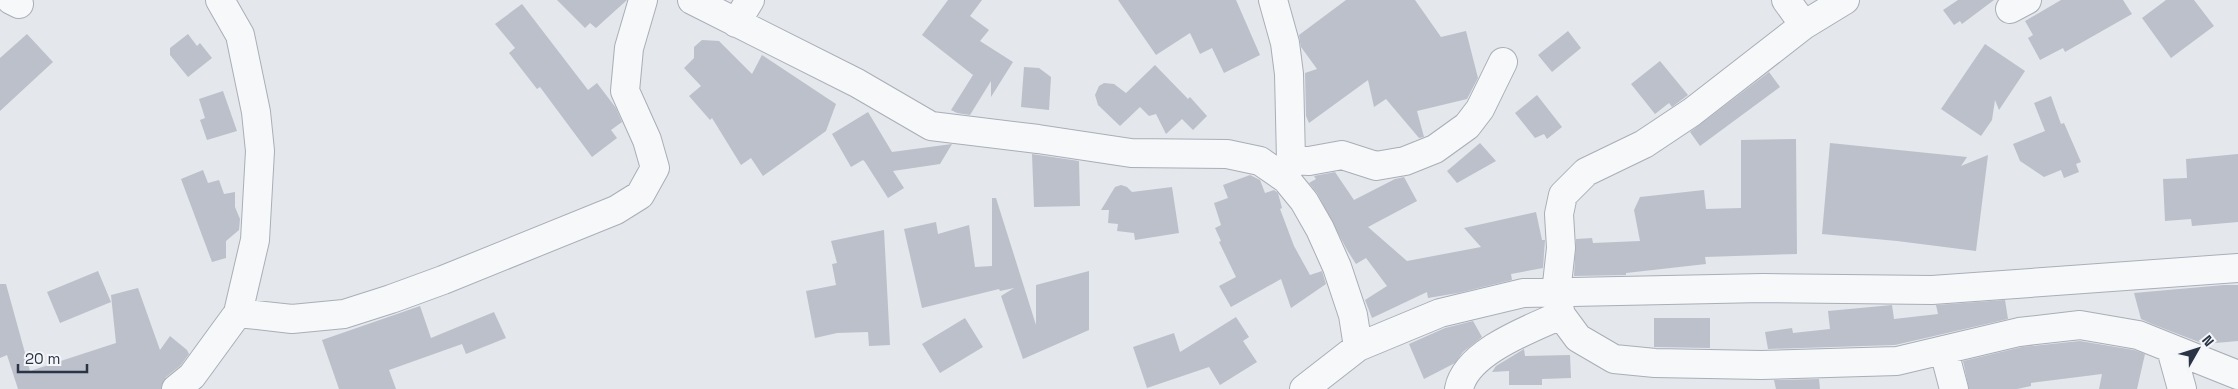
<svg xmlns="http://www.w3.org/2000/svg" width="2238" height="389" font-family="'Space Grotesk',sans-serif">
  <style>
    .building { fill: #bbc0ca }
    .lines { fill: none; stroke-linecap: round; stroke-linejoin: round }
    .minor-casing { stroke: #a9aeb7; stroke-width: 30 }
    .minor { stroke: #f7f8fa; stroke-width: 28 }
  </style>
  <rect width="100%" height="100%" fill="#e4e7ec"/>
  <path class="building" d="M557,0H627L596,28L590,23L585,28Z
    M948,0H982L970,16L989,30L980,41L1013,62L991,97V81L970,115L957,113L951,110L973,75L922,35Z
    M1118,0H1236L1260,55L1224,73L1212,48L1200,54L1190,33L1156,55Z
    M1346,0H1415L1441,37L1466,31L1478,78L1467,99L1417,111L1424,137L1419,138L1386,99L1374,107L1368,80L1309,123L1306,116L1305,73L1317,69L1301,47L1299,35Z
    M1958,0H1994L1962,24L1960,21L1954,25L1943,10Z
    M2061,0H2123L2132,14L2065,52L2063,48L2040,60L2028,38L2033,35L2025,21Z
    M2166,0H2194L2214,26L2171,58L2142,18Z
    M522,4L588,90L597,83L616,108L622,122L611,130L617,138L592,157L540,87L537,89L509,53L515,48L495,24Z
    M1568,31L1581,48L1552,72L1538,55Z
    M27,34L53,62L0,111V58Z
    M188,34L197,46L200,43L212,58L188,77L170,55V48Z
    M702,40L719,41L752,74L762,55L836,104L826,131L763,176L751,158L741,165L712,118L710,120L689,96L701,86L684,68L694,58V47Z
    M1985,44L2025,71L1999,110L1995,100L1992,120L1981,136L1941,109Z
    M1660,61L1688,95L1672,107L1669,103L1655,114L1631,84Z
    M1155,65L1188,99L1190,97L1207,116L1193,130L1182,119L1166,134L1156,114L1149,116L1140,107L1120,126L1098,105L1095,95L1099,86L1104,83L1114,84L1126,93Z
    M1024,67L1039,68L1051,77L1049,110L1021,107Z
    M1769,72L1780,87L1700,146L1690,132Z
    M223,91L237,131L207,140L200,120L205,118L199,99Z
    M1537,95L1562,127L1547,139L1544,134L1535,138L1515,113Z
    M2051,96L2061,124L2064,123L2081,162L2076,164L2079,172L2064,178L2061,170L2044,177L2020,161L2013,144L2045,131L2034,103Z
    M868,112L892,152L952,144L940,164L893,171L904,188L888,198L865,162L863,160L851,167L832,134Z
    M1796,139L1797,254L1705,257L1706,264L1626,273V275L1574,276L1576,239L1592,238L1593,243L1640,241L1634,210L1640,197L1704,190L1706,209L1741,208V140Z
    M1480,143L1496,161L1457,183L1447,171Z
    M1830,143L1967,157L1961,166L1988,155L1976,251L1897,241L1822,234Z
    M1032,154L1079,161L1080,206L1034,207Z
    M2238,154V222L2192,226L2191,219L2165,221L2163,179L2187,178L2186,159Z
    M203,170L208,183L219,180L224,194L235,192V207L240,219L239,230L226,241V258L212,262L181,179Z
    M1335,172L1354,200L1395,179L1404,177L1417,201L1368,227L1407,261L1481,247L1464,228L1536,212L1542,240H1545L1543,268L1511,274L1512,280L1458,293L1428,298L1427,292L1372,318L1365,300L1387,286L1366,258L1356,264L1347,250L1317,193L1309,183L1316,179L1314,176Z
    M1250,175L1260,180L1265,193L1274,190L1278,193L1282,208L1280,209L1294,246L1310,275L1322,271L1326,284L1291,308L1281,279L1231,307L1219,286L1236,277L1219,242L1221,241L1215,228L1221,225L1214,203L1228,198L1223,185Z
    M1121,185L1127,187L1132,192L1172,187L1179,233L1135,240L1134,233L1117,231L1118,224L1108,223L1109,210H1101L1115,187Z
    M992,198H996L1036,325V285L1089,271V330L1023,359L1001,296L1014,288L1000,291L999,289L922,308L904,229L936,222L938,234L969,225L975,267L992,266Z
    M884,230L890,345L869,346L868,332L837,333L815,338L806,291L836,285L832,264L837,263L831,241Z
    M98,271L111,302L60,323L47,292Z
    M0,284H6L30,371L116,343L111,295L138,288L160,350L170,336L187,350L189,354L181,365L166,377L161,389H18L7,355L0,358Z
    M2224,285H2238V341L2204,344L2152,324L2141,319L2134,293Z
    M2005,300L2008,319L1895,345L1768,349L1765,332L1792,328L1793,333L1830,329L1828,311L1892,305L1894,319L1938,314L1936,305Z
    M420,306L431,338L494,312L506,338L466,354L462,344L389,370L396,389H339L322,340Z
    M1236,317L1249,337L1243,341L1257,362L1220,385L1209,367L1147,388L1133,347L1174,333L1180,352Z
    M965,318L983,347L940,373L922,344Z
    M1654,318H1710V348L1654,347Z
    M1473,321L1482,337L1463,352L1455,363L1424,379L1409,344L1445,328Z
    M2080,341L2134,350L2145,354L2137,389H2099L2102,374L2031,383V386L2017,389H1969L1963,361L2022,347Z
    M1524,349L1525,356L1570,355L1571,378L1542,379V385H1509V371L1492,372L1496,366Z
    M1819,379L1820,389H1776L1774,380Z"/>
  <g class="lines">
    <g class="minor-casing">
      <path id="minor" d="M11,0L19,4
        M692,0L857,83L931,126L1038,139L1131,153L1227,154L1260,161L1286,179L1304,201L1320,229L1337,267L1353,315L1358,347
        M1273,0L1285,43L1289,74L1291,160L1286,178
        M1786,0L1804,25
        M1845,0L1804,25L1692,112L1644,144L1586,172L1563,195L1559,214L1561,248L1556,293L1561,315L1578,338L1614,359L1655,363L1761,365L1897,361L2019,332L2080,325L2138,335L2238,375
        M2010,9L2027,0
        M736,23L750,0
        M1291,160L1309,161L1342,155L1376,166L1405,161L1435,149L1467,126L1480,109L1503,62
        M238,313L292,319L344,314L391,299L443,280L616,210L640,195L655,168L647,140L625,91L629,48L643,0
        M2171,349L2182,389
        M1944,351L1954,389
        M176,389L192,376L238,313L255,240L260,151L256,112L240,35L220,0
        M1304,389L1358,347L1440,313L1523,293L1763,288L1932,290L2238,268
        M1459,389C1466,352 1530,329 1561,315"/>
    </g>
    <use href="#minor" class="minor"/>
  </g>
  <g transform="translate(2198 349) rotate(51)" stroke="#f4f6f9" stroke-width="4" paint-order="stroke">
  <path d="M0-4L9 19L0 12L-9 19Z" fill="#2b3445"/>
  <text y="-8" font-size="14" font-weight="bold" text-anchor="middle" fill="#2b3445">N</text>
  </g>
  <path d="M18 364v8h69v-8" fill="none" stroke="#2b3445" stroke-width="2.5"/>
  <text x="25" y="364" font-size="15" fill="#2b3445" stroke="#f4f6f9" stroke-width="4" paint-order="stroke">20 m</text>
</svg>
